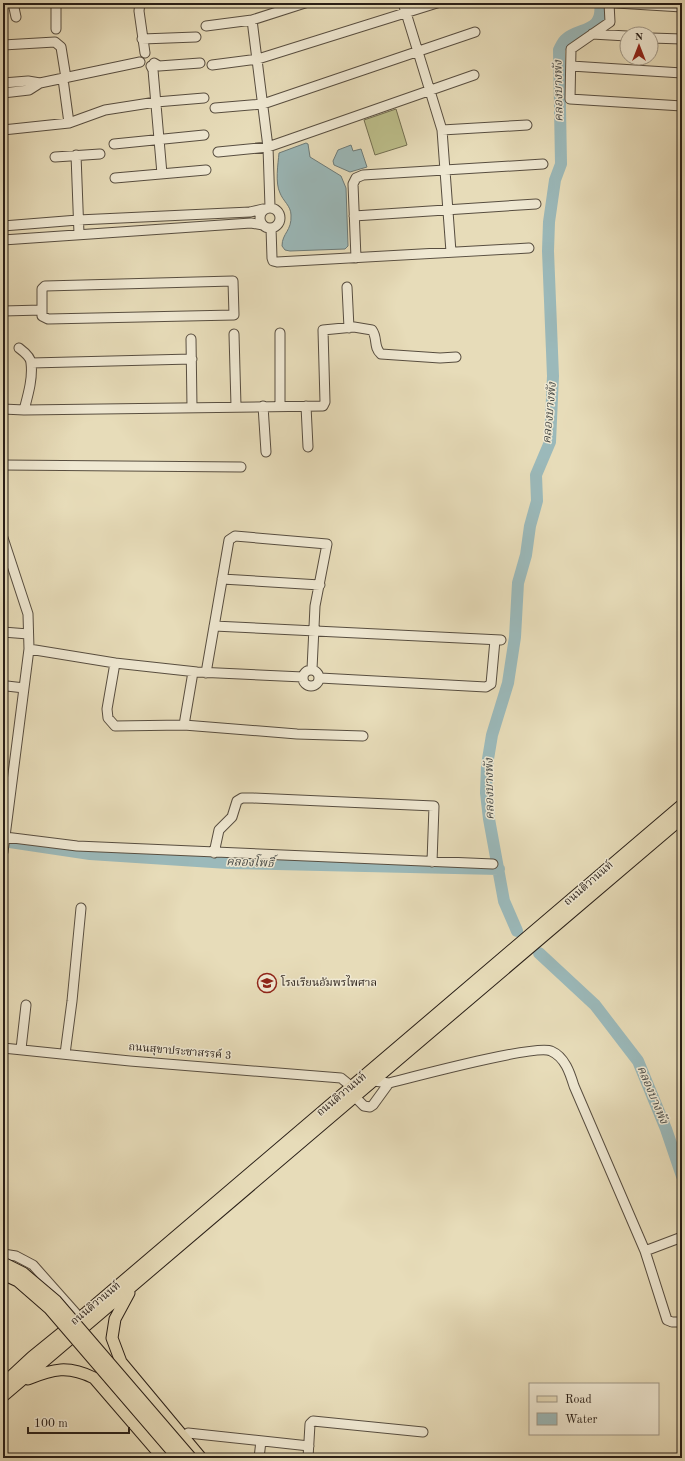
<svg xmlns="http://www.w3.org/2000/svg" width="685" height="1461" font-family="'Old Standard TT','Noto Serif Thai',serif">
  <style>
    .green { fill: #bcbe8a; stroke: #726e50 }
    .water { fill: #9bb9ba; stroke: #6d7b79 }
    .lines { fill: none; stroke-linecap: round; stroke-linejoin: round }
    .river { stroke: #9bb9ba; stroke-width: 12 }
    .minor-casing { stroke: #584e40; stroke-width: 11 }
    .major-casing { stroke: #281e17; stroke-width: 13 }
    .minor { stroke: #efe8d2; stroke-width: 9 }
    .major { stroke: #e7dcb9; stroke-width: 11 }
    .major-bridge-casing { stroke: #281e17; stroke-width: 13; stroke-linecap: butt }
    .major-bridge { stroke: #e7dcb9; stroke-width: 11 }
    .labels { text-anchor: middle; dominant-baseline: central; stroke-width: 3; stroke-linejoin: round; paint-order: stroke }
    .street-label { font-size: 11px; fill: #281e17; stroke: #efe8d2 }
    .poi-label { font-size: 11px; fill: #281e17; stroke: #efe8d2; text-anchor: start }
    .water-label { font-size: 12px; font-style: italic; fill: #4a4c48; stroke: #efe8d2 }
  </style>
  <rect width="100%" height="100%" fill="#e7dcb9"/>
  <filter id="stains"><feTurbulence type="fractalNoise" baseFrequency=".005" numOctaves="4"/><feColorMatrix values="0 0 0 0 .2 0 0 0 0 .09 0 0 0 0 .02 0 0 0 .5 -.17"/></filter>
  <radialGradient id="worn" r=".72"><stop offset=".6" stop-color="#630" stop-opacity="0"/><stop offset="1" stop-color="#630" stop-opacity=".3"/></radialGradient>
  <path class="green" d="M396,109L407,145L375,155L364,120Z"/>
  <path class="water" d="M306,143L308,144L310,157L341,176L346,188L348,246L345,249L290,251L285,250L282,246C282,233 292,231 291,215C291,206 283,201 280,193C275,183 278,164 279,153Z
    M351,145L353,151L361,149L367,167L350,172L334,165L333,161L338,150Z"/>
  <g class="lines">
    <path class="river" d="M3,841L90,854L228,863L499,869
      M517,931L504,901L489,819L486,793L487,765L492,735L508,683L515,637L518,583L526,555L530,526L537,501L536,475L550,442L553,376L548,251L549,222L555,180L561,164L559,50C561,46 563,41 566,39C580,27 604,33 600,3
      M539,953L595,1005L638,1061L666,1129L682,1176"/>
    <g class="minor-casing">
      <path id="minor" d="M13,3L16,17
        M56,3V29
        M140,3L139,11L145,53
        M403,3L442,130L451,252
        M609,3L610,22L571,49L570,99L682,106
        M616,3L682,7
        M252,20L268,147L270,207
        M206,26L252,20L305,3
        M592,34L627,36
        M651,38L682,39
        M142,39L196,37
        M3,45L55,42L61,47L66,78
        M154,63L159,66L200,63
        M212,65L258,59L437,3
        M151,66L153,70L162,174
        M571,66L682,73
        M63,79L69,123
        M3,83L28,81L40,83L140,62
        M3,93L29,90L40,83
        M215,108L263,104L475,32
        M3,130L69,123L105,110L156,102L204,98
        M442,130L527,125
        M114,144L204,135
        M218,152L268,147L474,75
        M76,155L79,234
        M55,157L100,154
        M115,178L206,170
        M260 218a10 10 0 1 1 20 0a10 10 0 1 1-20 0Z
        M354,216L536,204
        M3,226L78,220L250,212L263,209
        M271,228L272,258L273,261L277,262L529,248
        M3,240L251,223L263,225
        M356,258L353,184L356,178L363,175L543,164
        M233,281L234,315L48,319L42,316V289L45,286Z
        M347,287L349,328
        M3,311L42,310
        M280,333V406
        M234,334L236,406
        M191,339L192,407
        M19,348C23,351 31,357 31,363C33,378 28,395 24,410
        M31,363L192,359
        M263,406L266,452
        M306,406L308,447
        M3,409L24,410L323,406L325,402L323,330L354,327L372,330C378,338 373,347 381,354L440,358L456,357
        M3,465L241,467
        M3,538L28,614L29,649L3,852
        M222,579L320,585
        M214,626L501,640
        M3,632L28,634
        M29,649L115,663L197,672L303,677
        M115,663L107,709L108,718L115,726L184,725L193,672
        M303 678a8 8 0 1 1 16 0a8 8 0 1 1-16 0Z
        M206,673L229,540L235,536L327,544L315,606L312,669
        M320,678L486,687L491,684L495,640
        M7,686L24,688
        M184,725L297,734L363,736
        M5,837L77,846L493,864
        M214,853L219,830L232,817L237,801L242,798H253L434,806L432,862
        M3,1048L130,1061L341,1078L352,1087
        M21,1049L26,1005
        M65,1054L72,1001L81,908
        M374,1081L389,1083C413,1077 536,1044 551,1051C565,1057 570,1073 574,1086L645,1251L667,1320L672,1322H682
        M355,1097L364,1106L370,1107L373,1105L389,1083
        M645,1251L682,1237
        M3,1254L16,1256L33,1265L80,1318
        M183,1436L188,1433L309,1446
        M259,1458L261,1441
        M308,1458L310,1424L313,1421L423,1432"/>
    </g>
    <g class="major-casing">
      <path id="major" d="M129,1293L115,1319L112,1338L121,1362L201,1458
        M28,1379C53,1369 68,1365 94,1378L163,1458
        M3,1384L32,1357L80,1318L682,805
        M3,1396L682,818"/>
    </g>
    <use href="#minor" class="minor"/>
    <use href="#major" class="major"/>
    <g class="major-bridge-casing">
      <path id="major-bridge" d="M3,1263L23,1273L56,1301L191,1458
        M3,1274L18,1281L49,1308L178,1458"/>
    </g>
    <use href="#major-bridge" class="major-bridge"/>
  </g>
  <defs>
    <g id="school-ring" transform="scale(1)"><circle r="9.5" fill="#efe8d2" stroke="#8f2418" stroke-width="1.5"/><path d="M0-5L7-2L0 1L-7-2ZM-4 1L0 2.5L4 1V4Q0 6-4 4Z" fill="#8f2418"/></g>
  </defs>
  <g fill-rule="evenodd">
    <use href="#school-ring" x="267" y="983"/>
  </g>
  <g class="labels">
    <g class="street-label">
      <text transform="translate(589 884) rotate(-41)">ถนนติวานนท์</text>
      <text transform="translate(180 1052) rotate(5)">ถนนสุขาประชาสรรค์ 3</text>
      <text transform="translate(342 1095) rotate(-40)">ถนนติวานนท์</text>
      <text transform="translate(96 1304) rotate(-40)">ถนนติวานนท์</text>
    </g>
    <g class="poi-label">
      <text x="281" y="983">โรงเรียนอัมพรไพศาล</text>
    </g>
    <g class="water-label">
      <text transform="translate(559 91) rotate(-91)">คลองบางพัง</text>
      <text transform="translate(550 413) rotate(-85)">คลองบางพัง</text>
      <text transform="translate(490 789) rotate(-91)">คลองบางพัง</text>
      <text transform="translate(250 863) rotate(2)">คลองโพธิ์</text>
      <text transform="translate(652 1095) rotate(67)">คลองบางพัง</text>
    </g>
  </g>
  <rect width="685" height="1461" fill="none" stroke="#e7dcb9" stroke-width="16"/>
  <rect x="4" y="4" width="677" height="1453" fill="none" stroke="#281e17" stroke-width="2"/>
  <rect x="8" y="8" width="669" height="1445" fill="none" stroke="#281e17"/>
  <rect x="529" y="1383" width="130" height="52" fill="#efe8d2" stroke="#9f9787"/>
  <rect x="537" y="1396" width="20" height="6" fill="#e7dcb9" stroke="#9f9787"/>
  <text x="565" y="1403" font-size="12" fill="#281e17">Road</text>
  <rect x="537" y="1413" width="20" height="12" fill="#9bb9ba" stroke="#9f9787"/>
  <text x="565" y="1423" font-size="12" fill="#281e17">Water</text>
  <g transform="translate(639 46)"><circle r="19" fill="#efe8d2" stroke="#9f9787"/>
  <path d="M0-3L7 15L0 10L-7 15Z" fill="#8f2418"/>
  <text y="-6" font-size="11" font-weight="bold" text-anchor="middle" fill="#281e17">N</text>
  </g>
  <path d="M28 1427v6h101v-6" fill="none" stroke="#281e17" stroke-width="2"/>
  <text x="34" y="1427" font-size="12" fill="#281e17" stroke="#efe8d2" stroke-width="3" paint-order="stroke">100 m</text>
  <rect width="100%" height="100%" filter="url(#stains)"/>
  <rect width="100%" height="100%" fill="url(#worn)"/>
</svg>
